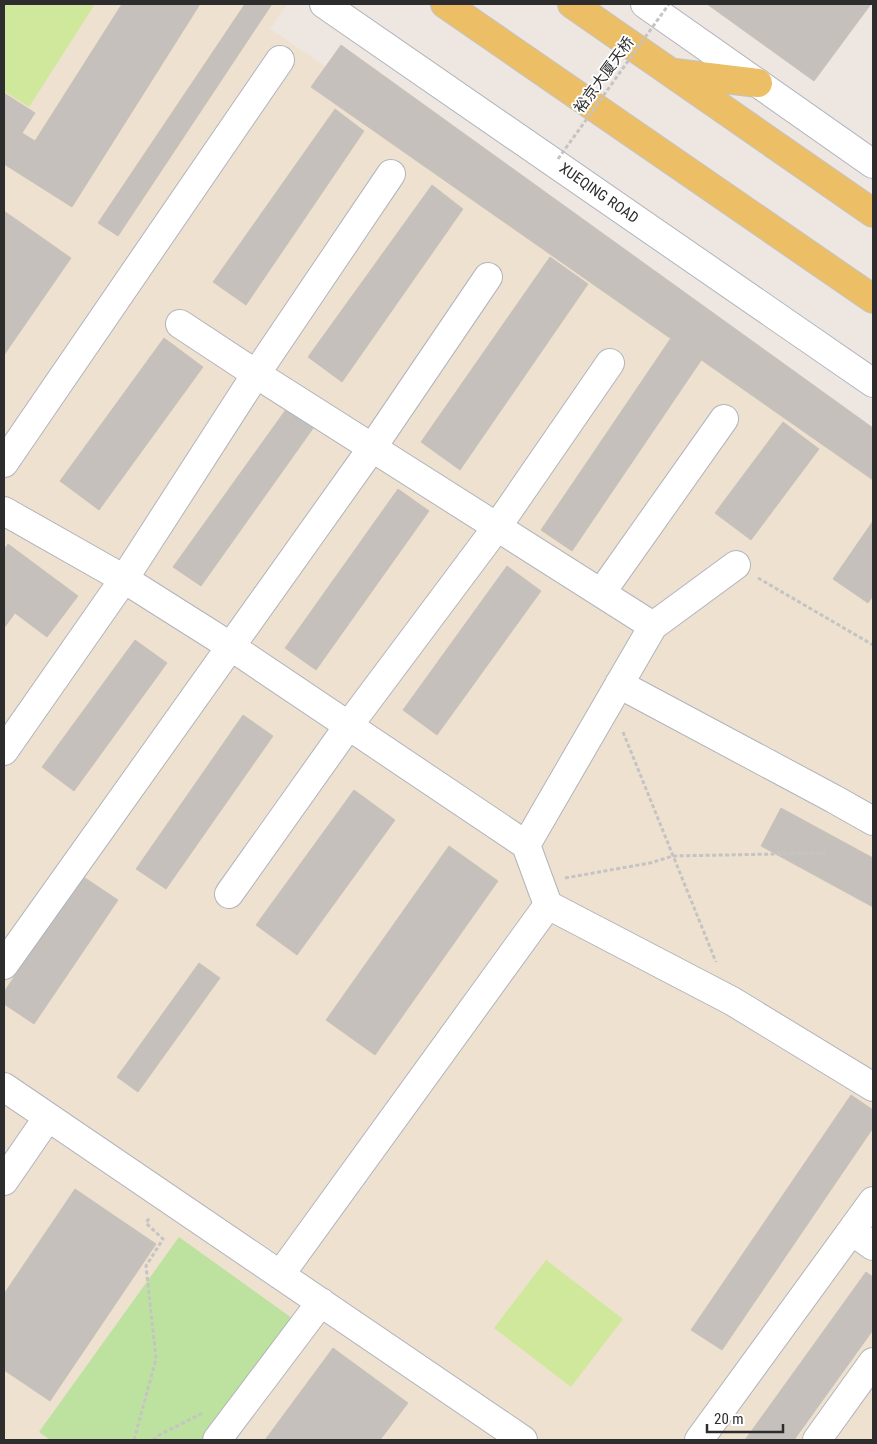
<svg xmlns="http://www.w3.org/2000/svg" width="877" height="1444" font-family="'Roboto Condensed','Noto Sans SC',sans-serif">
  <style>
    .education { fill: #eee1d0 }
    .green { fill: #bde29f }
    .pitch { fill: #d0e89b }
    .building { fill: #c6c0bc; stroke: #c9c2b9 }
    .lines { fill: none; stroke-linecap: round; stroke-linejoin: round }
    .minor-casing { stroke: #b0b4bc; stroke-width: 30 }
    .major-casing { stroke: #c4c4c4; stroke-width: 30 }
    .path { stroke: #c4c4c4; stroke-width: 3; stroke-dasharray: 4 2.5; stroke-linecap: butt }
    .minor { stroke: #fff; stroke-width: 28 }
    .major { stroke: #ecbe66; stroke-width: 28 }
    .path-bridge { stroke: #c4c4c4; stroke-width: 3; stroke-dasharray: 4 2.5; stroke-linecap: butt }
    .labels { text-anchor: middle; dominant-baseline: central; stroke-width: 4; stroke-linejoin: round; paint-order: stroke }
    .street-label { font-size: 15px; fill: #2d2d2d; stroke: #fff }
  </style>
  <rect width="100%" height="100%" fill="#eee6e0"/>
  <path class="education" d="M4,4H287L270,29L873,437V1440H4Z"/>
  <path class="green" d="M179,1237L296,1321L209,1440H50L39,1432Z"/>
  <path class="pitch" d="M4,4H95L29,107L4,91Z
    M546,1260L623,1319L571,1387L494,1328Z"/>
  <path class="building" d="M122,4H200L72,207L4,164V93L35,113L22,133L35,141Z
    M245,4H272L118,236L98,223Z
    M707,4H871L814,81Z
    M341,45L873,428V480L311,87Z
    M335,109L364,131L246,305L213,282Z
    M432,185L463,209L342,382L308,357Z
    M4,211L71,258L4,355Z
    M550,257L588,284L460,470L421,442Z
    M164,338L203,367L99,510L60,481Z
    M671,338L702,359L572,551L541,530Z
    M287,408L314,427L201,586L173,567Z
    M783,422L819,449L751,540L715,513Z
    M398,489L429,511L316,670L285,648Z
    M873,521V596L868,603L833,579Z
    M8,544L78,596L47,637L15,613L4,628V550Z
    M507,566L541,591L437,735L403,710Z
    M135,640L167,663L74,791L42,767Z
    M243,715L273,736L166,889L136,869Z
    M354,790L395,820L297,955L256,925Z
    M781,808L873,858V907L761,846Z
    M449,846L498,881L375,1055L326,1020Z
    M82,876L118,900L34,1024L4,1004V992Z
    M199,963L220,978L138,1092L117,1077Z
    M851,1095L873,1110V1128L722,1350L691,1330Z
    M75,1189L156,1244L50,1401L4,1370V1294Z
    M866,1272L873,1277V1330L794,1440H745Z
    M333,1348L408,1403L380,1440H265Z"/>
  <g class="lines">
    <g class="minor-casing">
      <path id="minor" d="M324,4L873,383
        M645,4L873,164
        M180,324L256,374L653,626L736,565
        M4,463L280,60
        M4,511L124,579L230,646L526,845
        M601,593L724,419
        M653,626L526,845L548,905L732,1001L873,1087
        M619,684L834,799L873,821
        M4,751L124,579L256,374L391,174
        M229,894L349,725L497,527L610,363
        M4,965L372,448L488,277
        M4,1087L523,1440
        M4,1181L48,1117
        M852,1231L873,1246
        M280,1275L548,905
        M217,1440L321,1302
        M699,1440L873,1201
        M817,1440L873,1362"/>
    </g>
    <g class="major-casing">
      <path id="major" d="M445,4L873,299
        M572,4L873,213
        M675,73L758,83"/>
    </g>
    <path class="path" d="M758,578L873,645
      M623,732L716,962
      M565,878L650,863L673,856L826,853
      M134,1440L156,1359L146,1266L163,1239L146,1223L150,1217
      M153,1440L161,1434L203,1413"/>
    <use href="#minor" class="minor"/>
    <use href="#major" class="major"/>
    <path class="path-bridge" d="M558,159L669,4"/>
  </g>
  <g class="labels">
    <g class="street-label">
      <text transform="translate(604 75) rotate(-54)">裕京大厦天桥</text>
      <text transform="translate(599 193) rotate(35)">XUEQING ROAD</text>
    </g>
  </g>
  <rect width="877" height="1444" fill="none" stroke="#2d2d2d" stroke-width="10"/>
  <path d="M707 1424v8h76v-8" fill="none" stroke="#2d2d2d" stroke-width="2.5"/>
  <text x="714" y="1424" font-size="15" fill="#2d2d2d" stroke="#ffffff" stroke-width="4" paint-order="stroke">20 m</text>
</svg>
